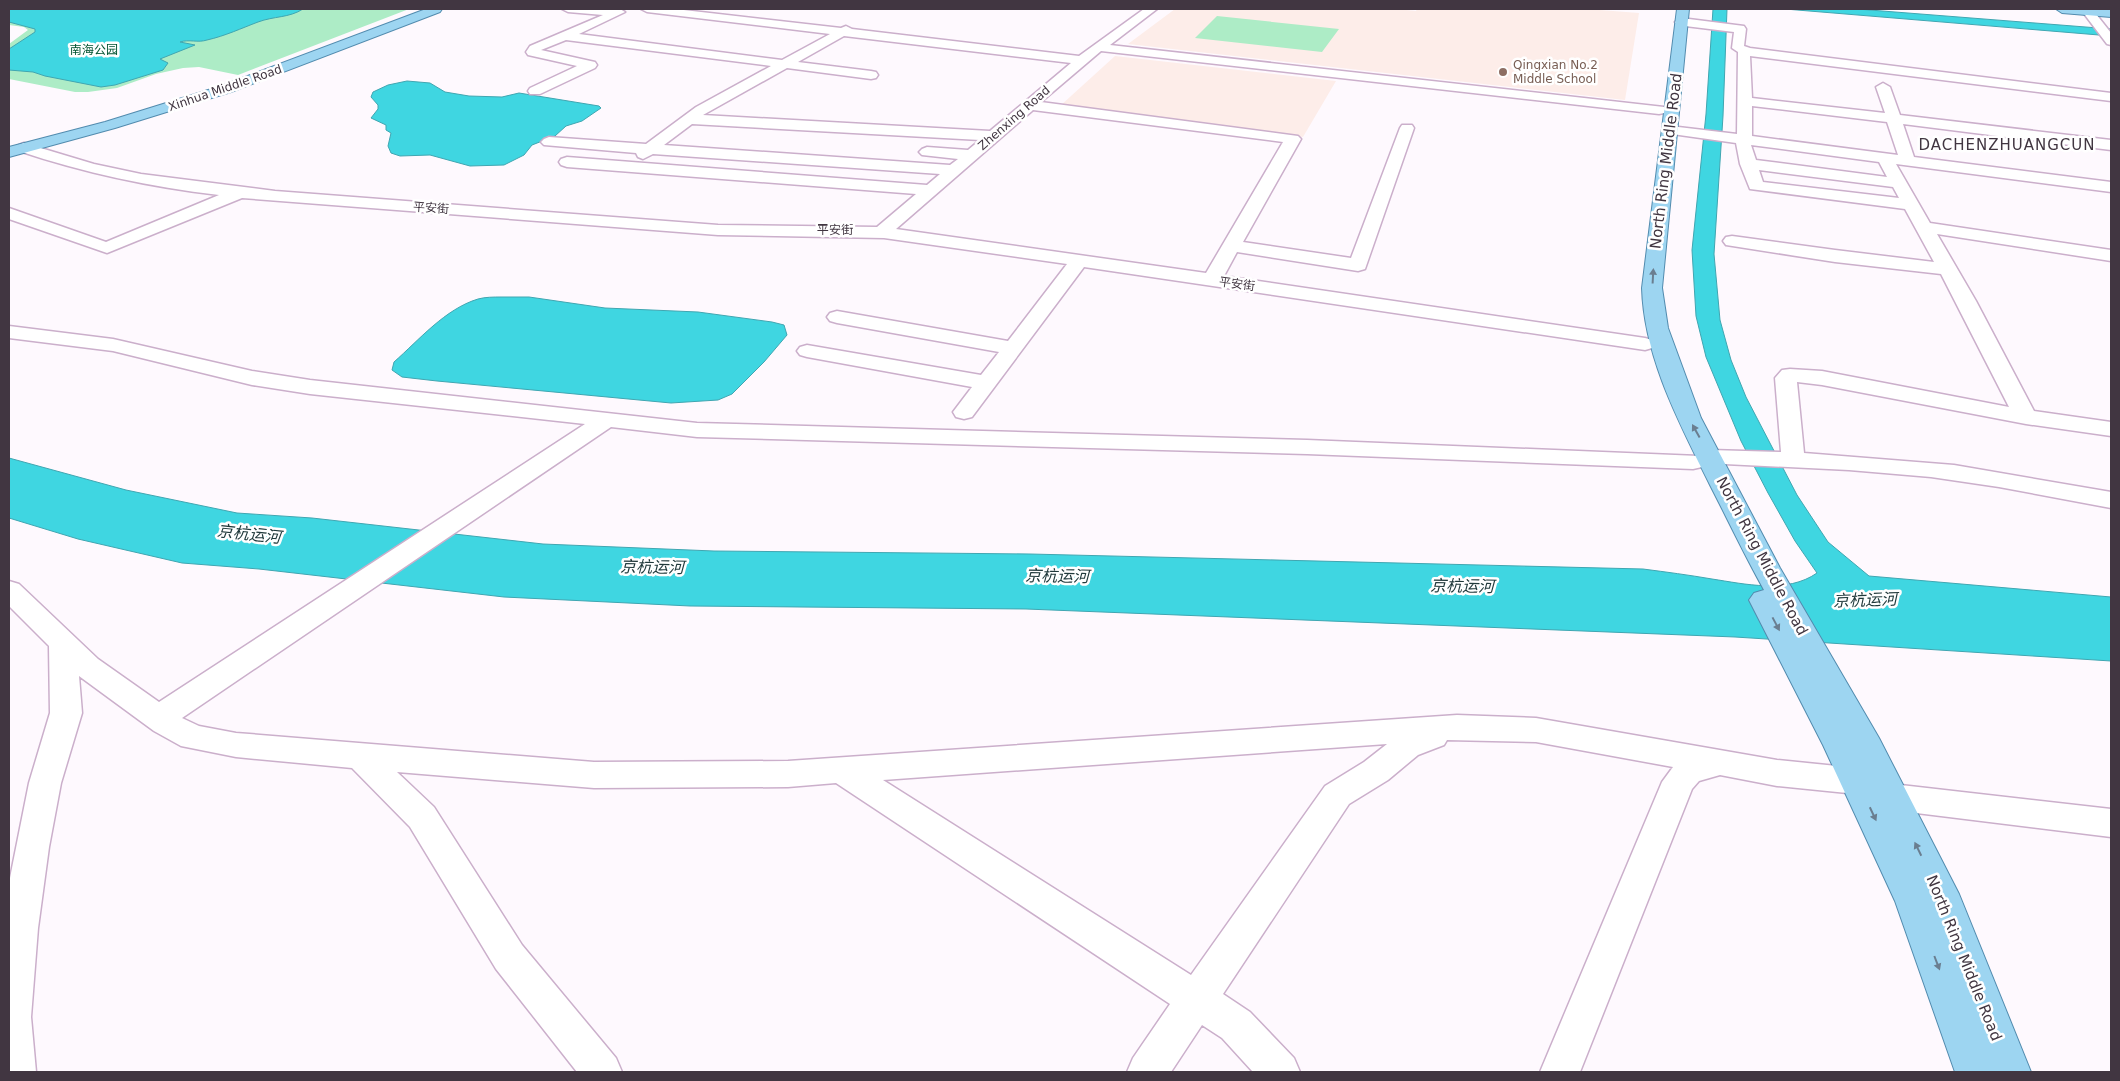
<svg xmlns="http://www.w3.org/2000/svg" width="2120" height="1081" font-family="'DejaVu Sans','Noto Sans SC',sans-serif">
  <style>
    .education { fill: #fdede9 }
    .green { fill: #adecc6 }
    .water { fill: #3fd6e1; stroke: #40a6b1 }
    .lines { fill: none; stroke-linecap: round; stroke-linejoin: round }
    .minor-casing { stroke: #cbafcb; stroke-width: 3 }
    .major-casing { stroke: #528bae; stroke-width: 2 }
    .minor { fill: #fff; fill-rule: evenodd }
    .major { fill: #9dd5f1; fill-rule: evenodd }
    .oneway { fill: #6a7e90 }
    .education-dot { fill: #8d6e63; stroke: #fff; stroke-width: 2 }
    .labels { text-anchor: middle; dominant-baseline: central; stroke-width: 5; stroke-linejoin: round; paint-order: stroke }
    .far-park-label { font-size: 12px; fill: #005230; stroke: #fff }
    .far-education-label { font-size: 12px; fill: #785e54; stroke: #fff; text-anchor: start }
    .far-street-label { font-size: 12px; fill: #413641; stroke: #fff }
    .far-quarter-label { font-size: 15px; letter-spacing: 1px; fill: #413641; stroke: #fff }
    .street-label { font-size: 15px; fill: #413641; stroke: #fff }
    .water-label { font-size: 16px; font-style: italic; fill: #20393b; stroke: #fff }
  </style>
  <rect width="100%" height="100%" fill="#fef9fe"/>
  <path class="education" d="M1175,9H1397L1416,11L1417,9H1587L1639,13L1625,100L1128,44Z
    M1115,56L1336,81L1303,137L1060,106Z"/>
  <path class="green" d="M9,9H409L238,75L199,67L183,68L156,74L117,88L88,92H75L9,79V44L28,30L24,27L9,25Z
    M1217,16L1339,29L1322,52L1195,38Z"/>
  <path class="water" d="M9,9H303C289,18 274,16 258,22C242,28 225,36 207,40C198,43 189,39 180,42L195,45L160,59L168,63L163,70L115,85L101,87L45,76L33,72L9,70V49L35,32V29L9,22Z
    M1713,9H1727L1723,116L1714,254L1720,320L1731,360L1746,397L1797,495L1828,542L1869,576L2111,597V661L1735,637L1026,609L690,606L504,597L259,569L182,563L78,539L9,518V458L126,490L237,513L312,518L543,544L714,551L1030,554L1643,569C1666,572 1689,575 1712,579C1745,584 1787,594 1817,573L1795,541L1768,493L1741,441L1706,357L1696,316L1692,250L1706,114Z
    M1785,9H1857L2111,29V36Z
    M407,81L430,83L445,92L469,96L502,97L519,93L599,106L601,108L582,121L566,126L555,136L532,145L524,155L504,165L470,166L430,155L400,156L391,153L388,146L391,133L386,130V125L371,118L378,109V105L371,97L373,92L388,85Z
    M501,297H529L605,308L698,312L772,322L784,325L787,335L764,362L732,394L718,400L671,403L437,381L402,377L392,370L394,362C419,340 445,309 478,299C485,297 494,297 501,297Z"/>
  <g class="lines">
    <g class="minor-casing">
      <path id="minor" d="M562,9H620L625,12L579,34L782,60L830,34L647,12L641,9H675L841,28L846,26L852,29L1079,56L1144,9H1157L1110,45L1664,107L1666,110L1664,113L1659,114L1101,51L1041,102L1298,136L1301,139L1243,242L1351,258L1400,128L1402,125H1412L1414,128L1365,269L1358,271L1237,252L1224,276L1645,338L1652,340L1655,344L1652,348L1645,350L1084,267L972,417L964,419L956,417L953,412L972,387L807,357L800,355L797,351L800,347L807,345L981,375L999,352L837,323L830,321L827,317L830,313L837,311L1008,341L1067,264L884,238L718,235L242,198L107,253L9,219V208L106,242L219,195C150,187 85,173 19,151L16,148L19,145L24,143L94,164L141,174L275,191L718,225L877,227L916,194L567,167L561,165L559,162L561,159L567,157L927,185L940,174L653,154L643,159L638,157L636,153L544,145L541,142L544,139L549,137L646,144L696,107L771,66L566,40L541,50L595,62L597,65L595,68L540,94H530L528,91L530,88L577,66L528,55L526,52L530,46L603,15L568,12ZM844,36L1071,63L990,131L703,115L787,68L871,79L876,78L878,75L876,72L871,71L798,62ZM1033,110L1283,142L1206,273L896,229ZM692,124L980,140L968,150L927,147L922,149L919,152L922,155L958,159L950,165L664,145Z
        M2084,9H2092L2111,33V45L2107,44L2082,11Z
        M1681,18L1744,26L1746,29L1744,46L1750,48L2111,93V101L1750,56L1752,98L1885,113L1876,87L1883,83L1890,87L1900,115L2111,140V150L1903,124L1914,157L2111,182V192L1896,164L1930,223L2111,250V261L1937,234L1976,301L2034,411L2111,422V436L2026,424L1822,385L1797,382L1804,453L1954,465L2111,492V508L1999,487L1931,477L1849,470L1704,463L1702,467L1693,469L1307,454L697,437L611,427L182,718L199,726L236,733L594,762L788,761L1457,715L1536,718L1777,760L1857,768L1869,772L1873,781L1869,790L1857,794L1777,786L1720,775L1699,781L1692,789L1580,1072H1540L1662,782L1673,767L1536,742L1447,740L1444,745L1418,755L1388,780L1349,804L1223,994L1250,1012L1294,1058L1300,1072H1253L1222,1038L1202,1025L1171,1072H1127L1133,1058L1170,1004L836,783L788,787L594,788L397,772L434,807L522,945L616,1058L622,1072H577L496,969L410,827L352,768L236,757L181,746L154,731L79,676L82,713L61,783L49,847L38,928L31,1017L36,1072H9V883L29,783L50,713L49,646L9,606V581L19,584L98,659L159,702L585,424L310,394L252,385L113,351L9,338V326L113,339L252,371L310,380L697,423L1307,440L1699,456L1702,452L1710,450L1781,452L1775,378L1782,370L1790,369L1822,371L2009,407L1941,274L1835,262L1726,245L1723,241L1726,237L1732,236L1835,250L1934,262L1905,209L1750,189L1740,164L1736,143L1665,133L1663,130L1665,127L1670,126L1737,134L1738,52L1732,48L1734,32L1677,25L1675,22ZM1752,106L1887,122L1898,155L1752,136ZM1751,145L1879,162L1887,177L1756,160ZM1759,170L1893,187L1899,198L1763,182ZM1387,744L1364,762L1325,786L1191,975L883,780Z
        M1892,784L2111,809V837L1892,810L1880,806L1875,797L1880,788Z"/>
    </g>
    <g class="major-casing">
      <path id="major" d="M426,9H442L440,12L231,92L115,128L9,157V147L105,122L221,86Z
        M1677,9H1689L1662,288L1668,328L1701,418L1780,568L1879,738L1959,894L2031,1072H1955L1895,901L1823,745L1749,600L1754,593L1764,590C1745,556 1728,520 1710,485C1680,424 1644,358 1642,288Z
        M2056,9H2111V17L2062,13Z"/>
    </g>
    <use href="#minor" class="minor"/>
    <use href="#major" class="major"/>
  </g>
  <defs><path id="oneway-solid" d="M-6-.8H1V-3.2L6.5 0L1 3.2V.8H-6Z" transform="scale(1.25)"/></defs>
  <g class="oneway">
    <use href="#oneway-solid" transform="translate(1653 276) rotate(-87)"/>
    <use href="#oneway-solid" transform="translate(1696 431) rotate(-119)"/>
    <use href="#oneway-solid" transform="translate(1776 624) rotate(62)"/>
    <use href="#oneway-solid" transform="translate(1873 814) rotate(65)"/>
    <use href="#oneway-solid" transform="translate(1918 849) rotate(-116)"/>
    <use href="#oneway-solid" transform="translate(1937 963) rotate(69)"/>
  </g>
  <circle class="education-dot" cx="1503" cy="72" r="5"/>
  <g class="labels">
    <g class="far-park-label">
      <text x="94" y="50">南海公园</text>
    </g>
    <g class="far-education-label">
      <text x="1513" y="65">Qingxian No.2<tspan x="1513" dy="14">Middle School</tspan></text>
    </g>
    <g class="far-street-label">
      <text transform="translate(225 88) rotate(-19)">Xinhua Middle Road</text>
      <text transform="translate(1014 118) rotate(-41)">Zhenxing Road</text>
      <text transform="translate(431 208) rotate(4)">平安街</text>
      <text x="835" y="230">平安街</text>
      <text transform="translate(1237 284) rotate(8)">平安街</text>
    </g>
    <g class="far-quarter-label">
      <text x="2007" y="145">DACHENZHUANGCUN</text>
    </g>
    <g class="street-label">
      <text transform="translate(1666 161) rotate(-83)">North Ring Middle Road</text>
      <text transform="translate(1762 556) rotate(62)">North Ring Middle Road</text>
      <text transform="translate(1964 958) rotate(68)">North Ring Middle Road</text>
    </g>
    <g class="water-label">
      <text transform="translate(249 534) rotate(6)">京杭运河</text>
      <text transform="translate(652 567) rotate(1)">京杭运河</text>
      <text transform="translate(1057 576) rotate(1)">京杭运河</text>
      <text transform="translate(1462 586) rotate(1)">京杭运河</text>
      <text transform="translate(1865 600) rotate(-2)">京杭运河</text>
    </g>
  </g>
  <rect width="2120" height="1081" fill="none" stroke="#413641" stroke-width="20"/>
</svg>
